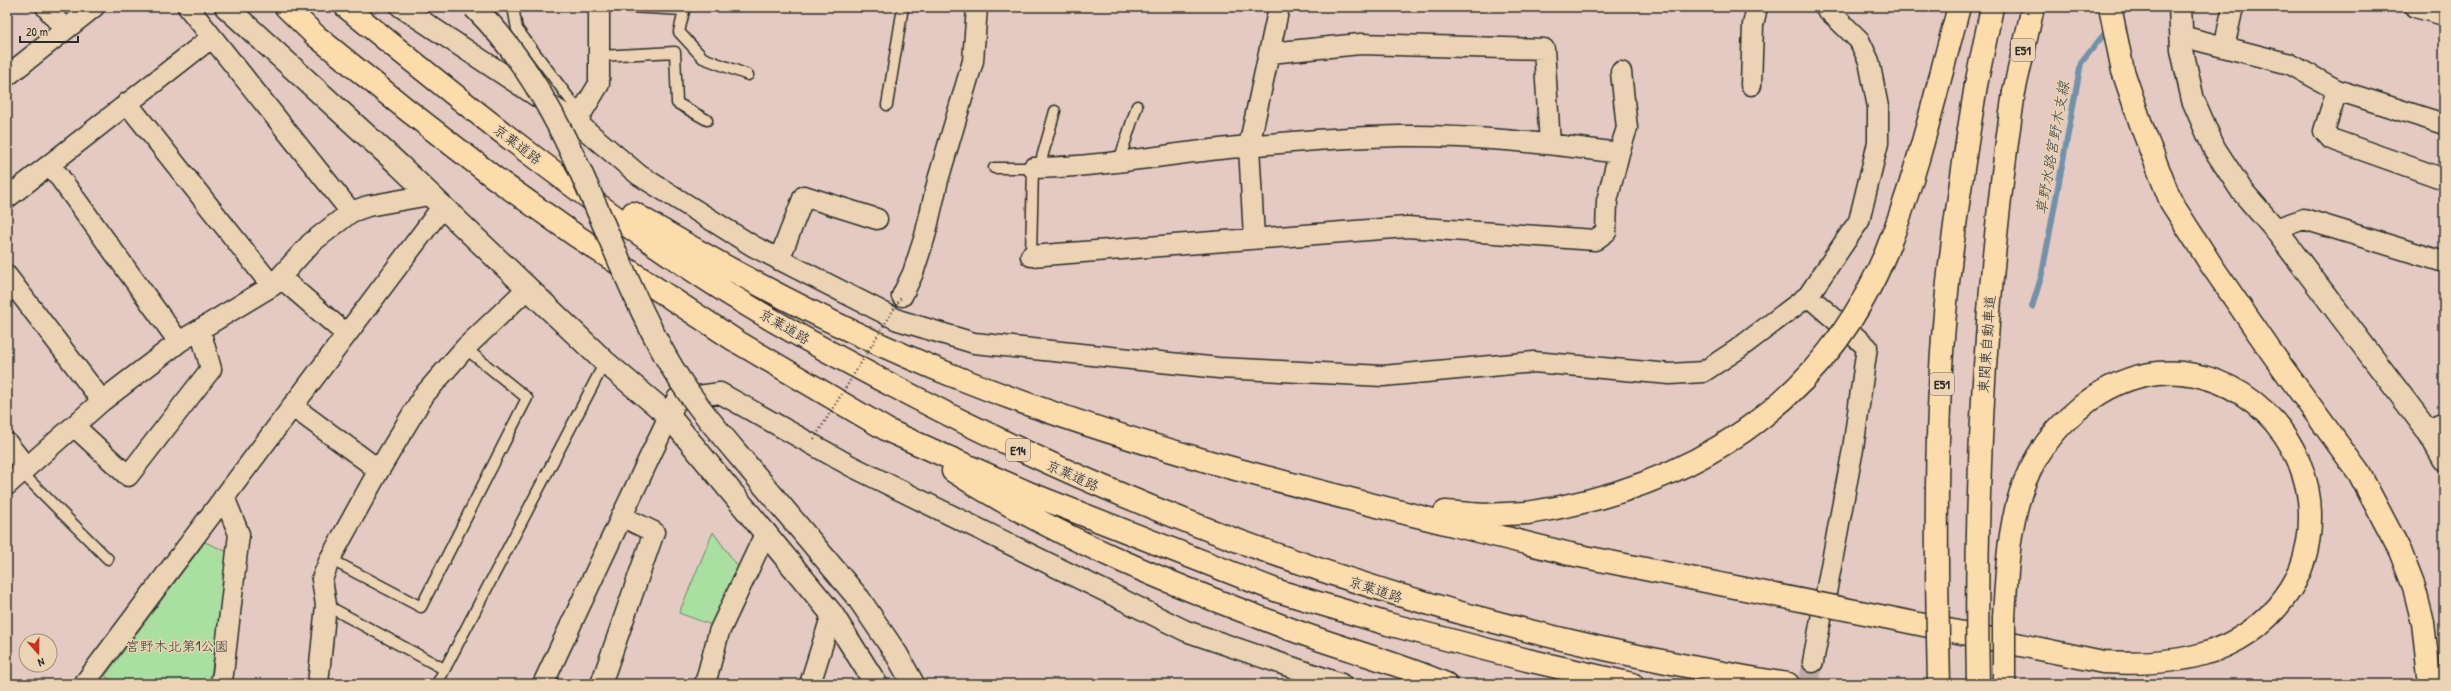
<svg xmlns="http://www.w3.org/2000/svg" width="2451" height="691" font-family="'Patrick Hand','Klee One',sans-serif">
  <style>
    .green { fill: #a9dfa1; stroke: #6a8566 }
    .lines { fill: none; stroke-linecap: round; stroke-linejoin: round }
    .stream { stroke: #7192aa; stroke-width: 6 }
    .street-tunnel { stroke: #bfaaa4; stroke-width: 20; stroke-dasharray: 20 10; stroke-linecap: butt }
    .lane-casing { stroke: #2b2b2b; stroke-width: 13 }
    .street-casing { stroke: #2b2b2b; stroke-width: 23 }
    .secondary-casing { stroke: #2b2b2b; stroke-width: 25 }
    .highway-casing { stroke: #2b2b2b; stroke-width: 25 }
    .lane { stroke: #ebd3b3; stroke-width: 10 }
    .street { stroke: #ebd3b3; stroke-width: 20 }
    .secondary { stroke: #ebd3b3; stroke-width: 22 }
    .highway { stroke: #fcdcac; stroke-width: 22 }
    .secondary-bridge-casing { stroke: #2b2b2b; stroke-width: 25; stroke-linecap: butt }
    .highway-bridge-casing { stroke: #2b2b2b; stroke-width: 25; stroke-linecap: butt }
    .path-bridge { stroke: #2b2b2b; stroke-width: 2.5; stroke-dasharray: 1 3; stroke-linecap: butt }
    .secondary-bridge { stroke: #ebd3b3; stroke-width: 22 }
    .highway-bridge { stroke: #fcdcac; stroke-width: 22 }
    .labels { text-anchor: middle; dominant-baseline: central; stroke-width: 3; stroke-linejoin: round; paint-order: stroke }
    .shield { fill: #ebd3b3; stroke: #655d54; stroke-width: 1 }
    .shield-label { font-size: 13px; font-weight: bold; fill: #2b2b2b }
    .street-label { font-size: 14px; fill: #2b2b2b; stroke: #ebd3b3 }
    .park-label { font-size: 14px; fill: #3e463d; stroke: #ebd3b3 }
    .water-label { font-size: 15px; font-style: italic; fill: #3c454b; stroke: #ebd3b3 }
  </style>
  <rect width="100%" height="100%" fill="#e4cac2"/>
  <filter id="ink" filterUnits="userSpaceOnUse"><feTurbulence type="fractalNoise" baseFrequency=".025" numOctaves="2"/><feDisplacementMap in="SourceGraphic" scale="8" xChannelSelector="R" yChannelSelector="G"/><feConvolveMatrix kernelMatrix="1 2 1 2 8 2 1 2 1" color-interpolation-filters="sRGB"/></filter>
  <g filter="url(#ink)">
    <path class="green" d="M713,532L738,567L714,626L679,613Z
      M205,542L228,552L210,684H118L105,676Z"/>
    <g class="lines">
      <path class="stream" d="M2117,18L2126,7
        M2032,307L2042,274L2081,63L2109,28"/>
      <path class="street-tunnel" d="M1808,684L1813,662"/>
      <g class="lane-casing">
        <path id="lane" d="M513,7L517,29L581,114
          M629,7L684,10
          M685,7L679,32L703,58L748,75
          M600,56L675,52L677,103L707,120
          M887,105L903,7
          M1119,161L1137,106
          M994,168H1033L1031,256
          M1039,168L1055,111
          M20,471L108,559
          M330,559L421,607L527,398L465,348
          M326,605L444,669
          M437,684L605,362"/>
      </g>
      <g class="street-casing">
        <path id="street" d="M46,7L65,30
          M188,7L351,212
          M401,7L576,122L639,175L753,246L898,320L974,343L1219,368L1383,376L1534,362L1670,374L1703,372L1738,349L1808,296L1859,221L1878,143V107L1869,61L1859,40L1825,7
          M2415,7L2444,15
          M2181,36L2290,64L2337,90L2444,124
          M2224,47L2233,7
          M1270,53L1360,44L1544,49L1550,144
          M7,76L94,7
          M1751,85L1753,25L1757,7
          M2337,90L2324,131L2331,139L2444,179
          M127,103L272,286
          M576,122L599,84V7
          M1619,153L1627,128L1621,72
          M50,164L179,342
          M7,198L211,38
          M2275,229L2304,219L2444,262
          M1254,238L1249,146L1279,7
          M1031,256L1407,227L1595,240L1606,232L1607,201L1619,153C1546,143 1473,135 1400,136C1350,137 1298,141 1249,146C1177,152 1105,167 1033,168
          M779,260L804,196L877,219
          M7,276L102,401
          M280,277L346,334
          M902,296L913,273L925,236L938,180L973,61L977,7
          M1808,296L1867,347L1853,449L1813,662
          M292,406L379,470
          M74,426L128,476L211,369L200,330
          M2428,431L2440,424L2444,425
          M7,443L26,467
          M7,485L102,401L179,342L272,286L311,243L351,212L368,206L429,195
          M84,684L443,206
          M220,684L223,674L239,534L224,497
          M318,684L326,605L322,579L330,559L379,470L424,395L465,348L528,288
          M543,684L677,399L720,393L851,466L1186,631L1341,684
          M601,684L654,532L621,516
          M705,684L719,632L766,532
          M810,684L832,614"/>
      </g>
      <g class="secondary-casing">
        <path id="secondary" d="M226,7L399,165L605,362L668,415L832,614L876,684
          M2180,7L2182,50L2193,100L2214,148L2242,191L2275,229L2428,431L2444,459
          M859,599L897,655L913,684"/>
      </g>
      <g class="highway-casing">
        <path id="highway" d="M286,7L316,36L406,109L495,178L575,235L736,341L889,431L1031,494L1278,591L1388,624L1527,660L1632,684
          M346,7C469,108 594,208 729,294C784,328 841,359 899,389C1122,507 1358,594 1605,649C1665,662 1727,675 1788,684
          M2110,7L2123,71L2143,130L2171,202L2212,266L2272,353L2359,473L2400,551L2414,587L2423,623L2430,684
          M1976,85L1992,7
          M2014,92L2033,7
          M633,213C736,275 844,332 956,377C1153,456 1364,502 1570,554
          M953,471C1060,540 1178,587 1298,632C1347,650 1398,663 1446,684
          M1445,512L1484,515L1527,513
          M1885,617L2103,662C2173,666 2240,658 2285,597C2302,575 2310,546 2310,518C2311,437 2241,366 2158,373C2103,378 2052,424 2029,472C2008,516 2007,570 2004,617"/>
      </g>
      <use href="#lane" class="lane"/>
      <use href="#street" class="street"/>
      <use href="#secondary" class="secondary"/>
      <use href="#highway" class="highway"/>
      <g class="secondary-bridge-casing">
        <path id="secondary-bridge" d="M474,7C571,102 601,243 667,359C690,400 721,434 751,470C787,513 823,556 859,599"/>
      </g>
      <g class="highway-bridge-casing">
        <path id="highway-bridge" d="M1527,513C1688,489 1824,406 1887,250C1918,173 1937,87 1959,7
          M1570,554L1885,617
          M2004,617V684
          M1939,684C1936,554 1934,421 1947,292C1954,222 1965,154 1976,85
          M1978,684C1974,486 1985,288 2014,92"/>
      </g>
      <path class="path-bridge" d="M814,439L902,296"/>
      <use href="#secondary-bridge" class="secondary-bridge"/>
      <use href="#highway-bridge" class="highway-bridge"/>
    </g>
  </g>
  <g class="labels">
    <g class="shield">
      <rect x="2011" y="39" width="24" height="22" rx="3"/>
      <rect x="1930" y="373" width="24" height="22" rx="3"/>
      <rect x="1006" y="439" width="24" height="22" rx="3"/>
    </g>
    <g class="shield-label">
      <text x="2023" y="50">E51</text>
      <text x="1942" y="384">E51</text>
      <text x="1018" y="450">E14</text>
    </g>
    <g class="street-label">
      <text transform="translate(518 144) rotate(37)">京葉道路</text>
      <text transform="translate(785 326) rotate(30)">京葉道路</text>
      <text transform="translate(1986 344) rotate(-86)">東関東自動車道</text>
      <text transform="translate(1073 475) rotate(24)">京葉道路</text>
      <text transform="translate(1376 589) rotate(18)">京葉道路</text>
    </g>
    <g class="park-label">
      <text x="177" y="645">宮野木北第1公園</text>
    </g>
    <g class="water-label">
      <text transform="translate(2052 148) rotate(-80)">草野水路宮野木支線</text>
    </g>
  </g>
  <rect width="2451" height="691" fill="none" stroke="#ebd3b3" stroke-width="24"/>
  <rect x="12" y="12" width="2427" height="667" fill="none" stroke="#2b2b2b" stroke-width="1.5" filter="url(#ink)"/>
  <g transform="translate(38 653) rotate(160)"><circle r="19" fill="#ebd3b3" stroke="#9e907d"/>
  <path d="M0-3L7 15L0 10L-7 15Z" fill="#c8321e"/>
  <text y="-6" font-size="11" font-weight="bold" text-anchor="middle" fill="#2b2b2b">N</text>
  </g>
  <path d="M20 36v6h58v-6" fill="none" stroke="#2b2b2b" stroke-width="2"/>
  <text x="26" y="36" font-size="12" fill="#2b2b2b" stroke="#ebd3b3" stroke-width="3" paint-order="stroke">20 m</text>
</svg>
